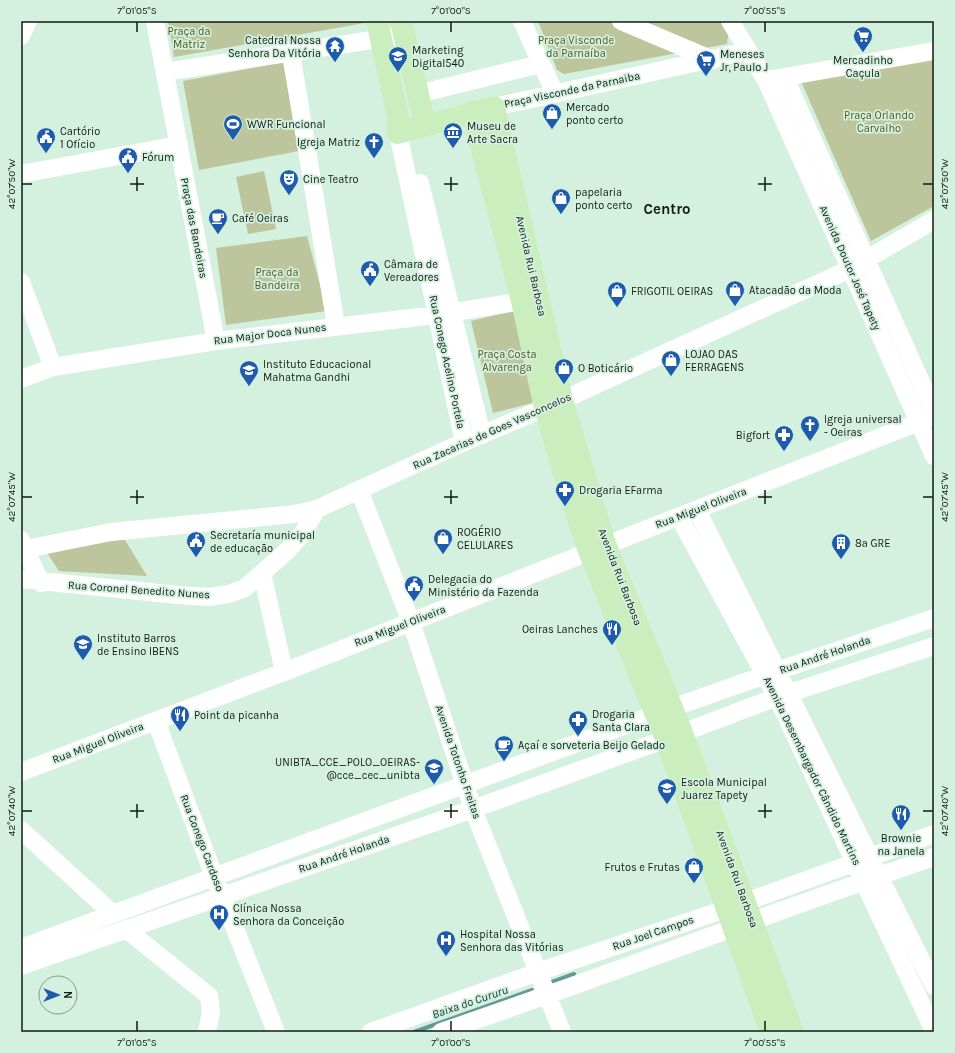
<svg xmlns="http://www.w3.org/2000/svg" width="955" height="1053" font-family="Karla,sans-serif">
  <style>
    .green { fill: #bdc59d }
    .lines { fill: none; stroke-linecap: round; stroke-linejoin: round }
    .stream { stroke: #639998; stroke-width: 4 }
    .minor { stroke: #fff; stroke-width: 18 }
    .major { stroke: #cbeebe; stroke-width: 22 }
    .ticks { fill: none; stroke: #111b14; stroke-width: 1.5 }
    .labels { text-anchor: middle; dominant-baseline: central; stroke-width: 3.5; stroke-linejoin: round; paint-order: stroke }
    .park-label { font-size: 11px; fill: #4f581d; stroke: #d4f0de }
    .poi-label { font-size: 11px; fill: #111b14; stroke: #d4f0de; text-anchor: start }
    .street-label { font-size: 11px; fill: #111b14; stroke: #d4f0de }
    .water-label { font-size: 12px; font-style: italic; fill: #173b3c; stroke: #d4f0de }
    .district-label { font-size: 15px; font-weight: bold; fill: #111b14; stroke: #d4f0de }
    .neatline { fill: none; stroke: #111b14; stroke-width: 1.5 }
    .ticks-label { font-size: 10px; text-anchor: middle; fill: #111b14 }
  </style>
  <rect width="100%" height="100%" fill="#d4f0de"/>
  <path class="green" d="M168,21H376L174,57Z
    M538,21H730L727,44L564,74L557,70Z
    M934,56V206L871,241L800,79Z
    M283,62L299,151L199,170L183,81Z
    M264,171L276,229L248,234L236,177Z
    M307,236L327,311L226,325L216,248Z
    M521,309L544,400L493,413L471,321Z
    M122,535L147,576L59,571L42,545Z"/>
  <g class="lines">
    <path class="stream" d="M552,982L574,974
      M414,1032L532,990"/>
    <path class="minor" d="M155,21L216,341
      M522,21L555,94
      M621,21L713,60
      M730,21L766,80L934,456
      M21,36L28,21
      M291,53L336,326
      M165,72L404,35
      M785,78L934,411
      M773,79L934,51
      M418,94L540,64
      M494,107L748,51
      M398,133L464,442
      M21,174L179,145
      M420,183L482,435
      M21,282L53,367
      M21,379L53,367L216,341L436,315L535,299
      M359,490L411,622L473,809L562,1032
      M697,510L934,986
      M679,517L777,697L934,1031
      M21,540L41,583
      M21,550L111,532L294,514L317,509L464,442L545,408L850,269L934,220
      M262,573L284,672
      M21,579L178,595L209,597L229,594L245,588L288,550L303,533L317,509
      M672,708L765,675L934,618
      M156,721L214,876L276,1032
      M682,733L777,697L934,646
      M21,772L284,672L934,416
      M21,830L112,913
      M126,929L209,996L211,1012L207,1032
      M21,948L656,714
      M21,966L473,809L666,739
      M371,1032L538,972L726,909L934,834
      M441,1032C606,976 769,913 934,857"/>
    <path class="major" d="M377,21L398,117V133L494,107L562,400L605,544L682,733L793,1032
      M401,21L425,125
      M472,112L522,301L545,408L570,494L589,551L666,739L771,1032"/>
  </g>
  <path class="ticks" d="M137,22V32M451,22V32M765,22V32M137,177V191M451,177V191M765,177V191M22,184H32M130,184H144M444,184H458M758,184H772M923,184H933M137,490V504M451,490V504M765,490V504M22,497H32M130,497H144M444,497H458M758,497H772M923,497H933M137,804V818M451,804V818M765,804V818M22,811H32M130,811H144M444,811H458M758,811H772M923,811H933M137,1021V1031M451,1021V1031M765,1021V1031"/>
  <defs>
    <g id="supermarket-pin" transform="scale(1)"><path d="M0 17L-7.5 6A9.5 9.5 0 1 1 7.5 6Z" fill="#1e5bac" stroke="#d4f0de"/><path d="M-6-5.5h2.5l.6 2H6L4.5 2H-2.5L-4.4-4H-6ZM-1.5 3.2a1.3 1.3 0 1 0 .1 0ZM3 3.2a1.3 1.3 0 1 0 .1 0Z" fill="#fff"/></g>
    <g id="temple-pin" transform="scale(1)"><path d="M0 17L-7.5 6A9.5 9.5 0 1 1 7.5 6Z" fill="#1e5bac" stroke="#d4f0de"/><path d="M0-6L5-2H3V0L6.5 2.5H4V6H1.5V3h-3V6H-4V2.5H-6.5L-3 0V-2H-5Z" fill="#fff"/></g>
    <g id="university-pin" transform="scale(1)"><path d="M0 17L-7.5 6A9.5 9.5 0 1 1 7.5 6Z" fill="#1e5bac" stroke="#d4f0de"/><path d="M0-5L7-2L0 1L-7-2ZM-4 1L0 2.5L4 1V4Q0 6-4 4Z" fill="#fff"/></g>
    <g id="shop-pin" transform="scale(1)"><path d="M0 17L-7.5 6A9.5 9.5 0 1 1 7.5 6Z" fill="#1e5bac" stroke="#d4f0de"/><path d="M-5-2.5h2.3a2.7 3.5 0 0 1 5.4 0H5L5.5 6h-11ZM-1.5-2.5h3a1.5 2.3 0 0 0-3 0Z" fill="#fff"/></g>
    <g id="stadium-pin" transform="scale(1)"><path d="M0 17L-7.5 6A9.5 9.5 0 1 1 7.5 6Z" fill="#1e5bac" stroke="#d4f0de"/><path d="M0-5a6.5 5 0 1 0 0 10a6.5 5 0 1 0 0-10ZM-3.5-1.8h7v3.6h-7Z" fill="#fff"/></g>
    <g id="museum-pin" transform="scale(1)"><path d="M0 17L-7.5 6A9.5 9.5 0 1 1 7.5 6Z" fill="#1e5bac" stroke="#d4f0de"/><path d="M0-6L6-3V-2H-6V-3ZM-5-1h2V3h-2ZM-1-1h2V3h-2ZM3-1h2V3H3ZM-6 4H6V6H-6Z" fill="#fff"/></g>
    <g id="civic-pin" transform="scale(1)"><path d="M0 17L-7.5 6A9.5 9.5 0 1 1 7.5 6Z" fill="#1e5bac" stroke="#d4f0de"/><path d="M-.6-6.5H3V-4.5H.6V-3L4-1V1h2V6H-6V1h2V-1L-.6-3ZM-1.2 2.5V6h2.4V2.5Z" fill="#fff"/></g>
    <g id="church-pin" transform="scale(1)"><path d="M0 17L-7.5 6A9.5 9.5 0 1 1 7.5 6Z" fill="#1e5bac" stroke="#d4f0de"/><path d="M-1.2-6h2.4v3.5h3.3v2.4h-3.3V6h-2.4V-.1h-3.3v-2.4h3.3Z" fill="#fff"/></g>
    <g id="theatre-pin" transform="scale(1)"><path d="M0 17L-7.5 6A9.5 9.5 0 1 1 7.5 6Z" fill="#1e5bac" stroke="#d4f0de"/><path d="M-5-5.5Q0-4 5-5.5V0Q5 5 0 6Q-5 5-5 0ZM-3.3-2.5H-1v1.5H-3.3ZM1-2.5H3.3v1.5H1ZM-2.8 1Q0 5.5 2.8 1Z" fill="#fff"/></g>
    <g id="cafe-pin" transform="scale(1)"><path d="M0 17L-7.5 6A9.5 9.5 0 1 1 7.5 6Z" fill="#1e5bac" stroke="#d4f0de"/><path d="M-5.5-4.5H6V0H3Q3 3.5 0 3.5H-2.5Q-5.5 3.5-5.5 0ZM3-3.2v2h1.7v-2ZM-6 4.5H4V6H-6Z" fill="#fff"/></g>
    <g id="school-pin" transform="scale(1)"><path d="M0 17L-7.5 6A9.5 9.5 0 1 1 7.5 6Z" fill="#1e5bac" stroke="#d4f0de"/><path d="M0-5L7-2L0 1L-7-2ZM-4 1L0 2.5L4 1V4Q0 6-4 4Z" fill="#fff"/></g>
    <g id="pharmacy-pin" transform="scale(1)"><path d="M0 17L-7.5 6A9.5 9.5 0 1 1 7.5 6Z" fill="#1e5bac" stroke="#d4f0de"/><path d="M-2-6h4v4h4v4h-4v4h-4v-4h-4v-4h4Z" fill="#fff"/></g>
    <g id="building-pin" transform="scale(1)"><path d="M0 17L-7.5 6A9.5 9.5 0 1 1 7.5 6Z" fill="#1e5bac" stroke="#d4f0de"/><path d="M-4-6H4V6H1V3H-1V6H-4ZM-2.5-4.3h1.7v1.8h-1.7ZM.8-4.3h1.7v1.8H.8ZM-2.5-1h1.7V.8h-1.7ZM.8-1h1.7V.8H.8Z" fill="#fff"/></g>
    <g id="restaurant-pin" transform="scale(1)"><path d="M0 17L-7.5 6A9.5 9.5 0 1 1 7.5 6Z" fill="#1e5bac" stroke="#d4f0de"/><path d="M-5-6h1v4h1v-4h1v4h1v-4h1v5L-1.5 .5V6h-2V.5L-5-1ZM5-6V6H3V1.5H1.5Q1.5-4 5-6Z" fill="#fff"/></g>
    <g id="hospital-pin" transform="scale(1)"><path d="M0 17L-7.5 6A9.5 9.5 0 1 1 7.5 6Z" fill="#1e5bac" stroke="#d4f0de"/><path d="M-5-5h3v3.5h4V-5h3V5h-3V1.5h-4V5h-3Z" fill="#fff"/></g>
  </defs>
  <g fill-rule="evenodd">
    <use href="#supermarket-pin" x="863" y="36"/>
    <use href="#temple-pin" x="335" y="46"/>
    <use href="#university-pin" x="398" y="56"/>
    <use href="#supermarket-pin" x="706" y="60"/>
    <use href="#shop-pin" x="552" y="113"/>
    <use href="#stadium-pin" x="233" y="124"/>
    <use href="#museum-pin" x="453" y="132"/>
    <use href="#civic-pin" x="46" y="137"/>
    <use href="#church-pin" x="374" y="142"/>
    <use href="#civic-pin" x="128" y="157"/>
    <use href="#theatre-pin" x="289" y="179"/>
    <use href="#shop-pin" x="561" y="198"/>
    <use href="#cafe-pin" x="218" y="218"/>
    <use href="#civic-pin" x="370" y="270"/>
    <use href="#shop-pin" x="735" y="290"/>
    <use href="#shop-pin" x="617" y="291"/>
    <use href="#shop-pin" x="671" y="360"/>
    <use href="#shop-pin" x="564" y="368"/>
    <use href="#school-pin" x="249" y="370"/>
    <use href="#church-pin" x="810" y="425"/>
    <use href="#pharmacy-pin" x="784" y="435"/>
    <use href="#pharmacy-pin" x="565" y="490"/>
    <use href="#shop-pin" x="443" y="538"/>
    <use href="#civic-pin" x="196" y="541"/>
    <use href="#building-pin" x="841" y="543"/>
    <use href="#civic-pin" x="414" y="585"/>
    <use href="#restaurant-pin" x="612" y="629"/>
    <use href="#school-pin" x="83" y="644"/>
    <use href="#restaurant-pin" x="180" y="715"/>
    <use href="#pharmacy-pin" x="578" y="720"/>
    <use href="#cafe-pin" x="504" y="745"/>
    <use href="#school-pin" x="434" y="768"/>
    <use href="#school-pin" x="667" y="788"/>
    <use href="#restaurant-pin" x="901" y="814"/>
    <use href="#shop-pin" x="694" y="867"/>
    <use href="#hospital-pin" x="219" y="914"/>
    <use href="#hospital-pin" x="446" y="940"/>
  </g>
  <g class="labels">
    <g class="park-label">
      <text x="189" y="31">Praça da<tspan x="189" dy="13">Matriz</tspan></text>
      <text x="576" y="40">Praça Visconde<tspan x="576" dy="13">da Parnaíba</tspan></text>
      <text x="879" y="115">Praça Orlando<tspan x="879" dy="13">Carvalho</tspan></text>
      <text x="277" y="272">Praça da<tspan x="277" dy="13">Bandeira</tspan></text>
      <text x="507" y="354">Praça Costa<tspan x="507" dy="13">Alvarenga</tspan></text>
    </g>
    <g class="poi-label">
      <text x="321" y="40" text-anchor="end">Catedral Nossa<tspan x="321" dy="13">Senhora Da Vitória</tspan></text>
      <text x="412" y="50">Marketing<tspan x="412" dy="13">Digital540</tspan></text>
      <text x="720" y="54">Meneses<tspan x="720" dy="13">Jr, Paulo J</tspan></text>
      <text x="863" y="60" text-anchor="middle">Mercadinho<tspan x="863" dy="13">Caçula</tspan></text>
      <text x="566" y="107">Mercado<tspan x="566" dy="13">ponto certo</tspan></text>
      <text x="247" y="124">WWR Funcional</text>
      <text x="467" y="126">Museu de<tspan x="467" dy="13">Arte Sacra</tspan></text>
      <text x="60" y="131">Cartório<tspan x="60" dy="13">1 Ofício</tspan></text>
      <text x="360" y="142" text-anchor="end">Igreja Matriz</text>
      <text x="142" y="157">Fórum</text>
      <text x="303" y="179">Cine Teatro</text>
      <text x="575" y="192">papelaria<tspan x="575" dy="13">ponto certo</tspan></text>
      <text x="232" y="218">Café Oeiras</text>
      <text x="384" y="264">Câmara de<tspan x="384" dy="13">Vereadores</tspan></text>
      <text x="749" y="290">Atacadão da Moda</text>
      <text x="631" y="291">FRIGOTIL OEIRAS</text>
      <text x="685" y="354">LOJAO DAS<tspan x="685" dy="13">FERRAGENS</tspan></text>
      <text x="263" y="364">Instituto Educacional<tspan x="263" dy="13">Mahatma Gandhi</tspan></text>
      <text x="578" y="368">O Boticário</text>
      <text x="824" y="419">Igreja universal<tspan x="824" dy="13">- Oeiras</tspan></text>
      <text x="770" y="435" text-anchor="end">Bigfort</text>
      <text x="579" y="490">Drogaria EFarma</text>
      <text x="457" y="532">ROGÉRIO<tspan x="457" dy="13">CELULARES</tspan></text>
      <text x="210" y="535">Secretaría municipal<tspan x="210" dy="13">de educação</tspan></text>
      <text x="855" y="543">8ª GRE</text>
      <text x="428" y="579">Delegacia do<tspan x="428" dy="13">Ministério da Fazenda</tspan></text>
      <text x="598" y="629" text-anchor="end">Oeiras Lanches</text>
      <text x="97" y="638">Instituto Barros<tspan x="97" dy="13">de Ensino IBENS</tspan></text>
      <text x="592" y="714">Drogaria<tspan x="592" dy="13">Santa Clara</tspan></text>
      <text x="194" y="715">Point da picanha</text>
      <text x="518" y="745">Açaí e sorveteria Beijo Gelado</text>
      <text x="420" y="762" text-anchor="end">UNIBTA_CCE_POLO_OEIRAS-<tspan x="420" dy="13">@cce_cec_unibta</tspan></text>
      <text x="681" y="782">Escola Municipal<tspan x="681" dy="13">Juarez Tapety</tspan></text>
      <text x="901" y="838" text-anchor="middle">Brownie<tspan x="901" dy="13">na Janela</tspan></text>
      <text x="680" y="867" text-anchor="end">Frutos e Frutas</text>
      <text x="233" y="908">Clínica Nossa<tspan x="233" dy="13">Senhora da Conceição</tspan></text>
      <text x="460" y="934">Hospital Nossa<tspan x="460" dy="13">Senhora das Vitórias</tspan></text>
    </g>
    <g class="street-label">
      <text transform="translate(572 90) rotate(-12)">Praça Visconde da Parnaiba</text>
      <text transform="translate(194 228) rotate(79)">Praça das Bandeiras</text>
      <text transform="translate(531 266) rotate(77)">Avenida Rui Barbosa</text>
      <text transform="translate(850 268) rotate(66)">Avenida Doutor José Tapety</text>
      <text transform="translate(270 334) rotate(-7)">Rua Major Doca Nunes</text>
      <text transform="translate(447 362) rotate(78)">Rua Conego Acelino Portela</text>
      <text transform="translate(492 431) rotate(-24)">Rua Zacarias de Goes Vasconcelos</text>
      <text transform="translate(701 508) rotate(-21)">Rua Miguel Oliveira</text>
      <text transform="translate(620 577) rotate(69)">Avenida Rui Barbosa</text>
      <text transform="translate(139 590) rotate(4)">Rua Coronel Benedito Nunes</text>
      <text transform="translate(400 626) rotate(-21)">Rua Miguel Oliveira</text>
      <text transform="translate(825 655) rotate(-19)">Rua André Holanda</text>
      <text transform="translate(98 743) rotate(-21)">Rua Miguel Oliveira</text>
      <text transform="translate(458 762) rotate(71)">Avenida Totonho Freitas</text>
      <text transform="translate(812 771) rotate(64)">Avenida Desembargador Cândido Martins</text>
      <text transform="translate(202 843) rotate(69)">Rua Conego Cardoso</text>
      <text transform="translate(344 854) rotate(-19)">Rua André Holanda</text>
      <text transform="translate(737 879) rotate(70)">Avenida Rui Barbosa</text>
      <text transform="translate(653 933) rotate(-19)">Rua Joel Campos</text>
    </g>
    <g class="water-label">
      <text transform="translate(470 1002) rotate(-19)">Baixa do Cururu</text>
    </g>
    <g class="district-label">
      <text x="667" y="209">Centro</text>
    </g>
  </g>
  <rect width="955" height="1053" fill="none" stroke="#d4f0de" stroke-width="44"/>
  <g transform="translate(58 995) rotate(90)"><circle r="19" fill="#d4f0de" stroke="#869b8d"/>
  <path d="M0-3L7 15L0 10L-7 15Z" fill="#1e5bac"/>
  <text y="-6" font-size="11" font-weight="bold" text-anchor="middle" fill="#111b14">N</text>
  </g>
  <rect x="22" y="22" width="911" height="1009" class="neatline"/>
  <g class="ticks-label">
    <text x="137" y="14">7°01'05"S</text>
    <text x="451" y="14">7°01'00"S</text>
    <text x="765" y="14">7°00'55"S</text>
    <text transform="translate(944 184) rotate(-90)" y="4">42°07'50"W</text>
    <text transform="translate(11 184) rotate(-90)" y="4">42°07'50"W</text>
    <text transform="translate(944 497) rotate(-90)" y="4">42°07'45"W</text>
    <text transform="translate(11 497) rotate(-90)" y="4">42°07'45"W</text>
    <text transform="translate(11 811) rotate(-90)" y="4">42°07'40"W</text>
    <text transform="translate(944 811) rotate(-90)" y="4">42°07'40"W</text>
    <text x="137" y="1046">7°01'05"S</text>
    <text x="451" y="1046">7°01'00"S</text>
    <text x="765" y="1046">7°00'55"S</text>
  </g>
</svg>
